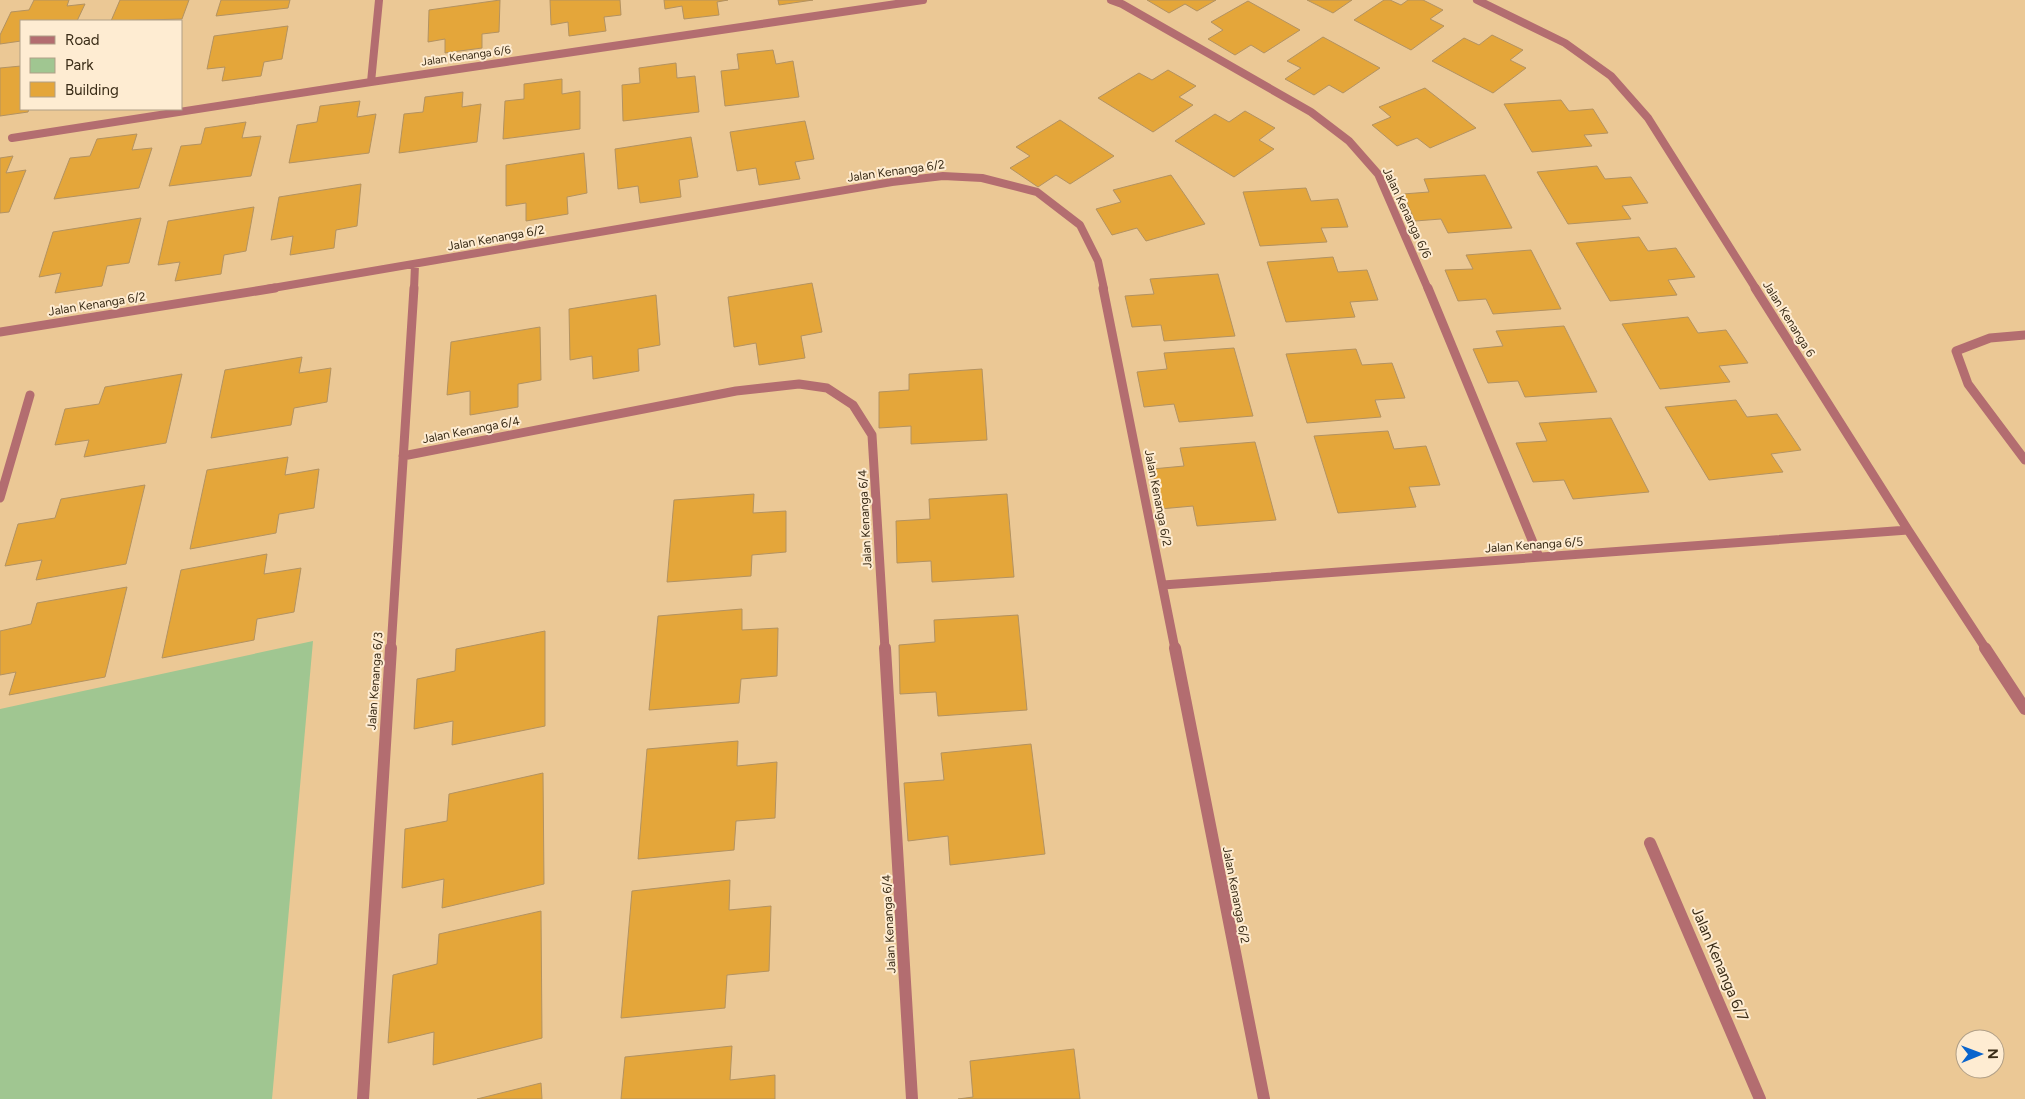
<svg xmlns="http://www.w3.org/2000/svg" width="2025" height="1099" font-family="Figtree,sans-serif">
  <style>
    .green { fill: #a0c691 }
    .building { fill: #e4a63a; stroke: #b39261 }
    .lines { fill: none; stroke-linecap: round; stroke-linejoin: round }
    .minor-far2 { stroke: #b36d70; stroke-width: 8 }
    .minor-far1 { stroke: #b36d70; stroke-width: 9 }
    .minor { stroke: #b36d70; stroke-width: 12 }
    .labels { text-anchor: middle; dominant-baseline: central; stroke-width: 4; stroke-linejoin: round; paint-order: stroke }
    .far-street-label { font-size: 11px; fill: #3a2c17; stroke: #feecd2 }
    .street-label { font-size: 12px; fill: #3a2c17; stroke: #feecd2 }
    .near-street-label { font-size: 15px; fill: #3a2c17; stroke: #feecd2 }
  </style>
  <rect width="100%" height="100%" fill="#ebc895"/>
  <path class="green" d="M313,641L272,1099H0V709Z"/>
  <path class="building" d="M34,0H69L67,6L85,4L77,21H21V41L0,44V35L11,12L29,10Z
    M120,0H189L182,19L111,21Z
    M221,0H290L288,8L216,16Z
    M500,0L499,32L482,34V48L445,53V39L428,42L429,10Z
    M550,0H620L621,15L604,17L606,31L569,36L568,22L551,25Z
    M664,0H728L717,2L719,15L684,19L682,6L665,9Z
    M778,0H813L779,5Z
    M1147,0H1216L1197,11L1185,4L1169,13Z
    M1307,0H1352L1333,13Z
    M1384,0H1390L1401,5L1408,0H1423L1443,10L1430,19L1444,26L1411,50L1354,20Z
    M1248,1L1300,30L1264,53L1251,45L1235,55L1208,39L1223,30L1211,22Z
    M288,26L282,59L264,62L261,76L222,81L225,67L207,69L214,36Z
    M1492,35L1523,50L1510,60L1526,68L1493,93L1432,61L1464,38L1479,45Z
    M1323,37L1380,68L1343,93L1329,85L1314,95L1285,79L1301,68L1287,61Z
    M773,50L776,64L793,61L799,97L725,106L721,71L739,69L737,54Z
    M676,63L677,78L695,76L699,112L623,121L622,85L640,83L639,68Z
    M21,66V109H29L28,112L0,116V68Z
    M1168,70L1196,86L1179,97L1193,105L1153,132L1098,98L1139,73L1152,80Z
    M562,79V94L580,91V129L503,139L505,101L524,99V84Z
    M1425,88L1476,128L1430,148L1417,138L1397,146L1372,125L1391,117L1379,107Z
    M463,92L462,107L481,104L477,142L399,153L404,114L423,112L425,97Z
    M1561,100L1569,111L1593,109L1608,133L1584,135L1592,146L1532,152L1504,104Z
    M360,101L357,117L376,114L369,153L289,163L297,125L317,122L320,106Z
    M1245,111L1275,128L1259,140L1274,149L1234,177L1175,141L1215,114L1229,122Z
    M1060,120L1114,156L1070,184L1056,175L1038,187L1010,168L1030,156L1016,147Z
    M805,121L814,159L795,162L800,179L759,185L756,168L737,171L730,132Z
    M246,122L242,138L261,136L251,176L169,186L181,146L201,144L205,128Z
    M137,134L132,150L152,148L139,188L54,199L70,158L90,156L97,139Z
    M691,137L698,177L679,180L681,197L640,203L638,186L618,189L615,149Z
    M584,153L587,193L567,197L568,214L526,221V203L506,206V165Z
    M13,156L6,173L26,170L9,212L0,213V158Z
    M1597,166L1605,179L1631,177L1648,203L1622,206L1631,219L1568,224L1537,172Z
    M1171,175L1205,224L1146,241L1137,228L1112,235L1096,209L1121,202L1113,190Z
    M1485,175L1512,228L1448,233L1441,219L1415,221L1403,194L1429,192L1424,179Z
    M361,184L357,226L336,230L334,248L290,255L293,236L271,240L279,197Z
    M1306,188L1311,201L1338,199L1348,227L1321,228L1327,242L1260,246L1243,192Z
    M254,207L246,251L224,255L221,274L175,281L180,262L158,265L168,221Z
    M141,218L129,263L107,266L102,286L55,293L61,273L39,277L53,232Z
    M1639,237L1648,251L1676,248L1695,277L1668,280L1677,295L1610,301L1576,243Z
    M1531,250L1561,309L1493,314L1486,299L1458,301L1445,270L1473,269L1466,255Z
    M1333,257L1338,272L1367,270L1378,300L1350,302L1355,317L1286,322L1267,262Z
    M1218,274L1235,336L1164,341L1161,325L1132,327L1125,296L1154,294L1150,279Z
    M812,283L822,332L801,336L805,358L759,365L756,343L734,347L728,297Z
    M656,295L660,345L638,349L639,371L593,379L592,356L570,360L569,309Z
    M1688,317L1698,333L1726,330L1748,363L1719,366L1730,382L1660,389L1622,324Z
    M1564,326L1597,392L1525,397L1518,381L1488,383L1473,349L1503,346L1496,331Z
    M540,327L541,380L518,384V407L470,415V391L447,395L451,342Z
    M1234,348L1253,416L1179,422L1174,404L1144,407L1137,372L1167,369L1164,353Z
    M1356,349L1362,365L1392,363L1405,398L1375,400L1381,417L1307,423L1286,354Z
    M302,357L299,373L331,368L327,402L294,408L291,425L211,438L225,370Z
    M982,369L987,440L911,444V426L879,428V392L909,390V374Z
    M182,374L166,443L84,457L89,440L55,445L65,409L99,404L105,387Z
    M1736,400L1747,417L1777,414L1801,450L1771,454L1783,472L1709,480L1665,407Z
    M1611,418L1649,492L1573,499L1564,480L1533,482L1516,443L1547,441L1539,423Z
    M1388,431L1394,449L1426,446L1440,485L1409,487L1416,507L1338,513L1314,436Z
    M1255,442L1276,520L1197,526L1193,506L1160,509L1152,469L1184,466L1180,448Z
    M288,457L285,475L319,469L314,508L279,514L276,533L190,549L207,470Z
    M145,485L126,564L36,580L42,560L5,566L18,524L55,518L61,499Z
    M754,494L753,513L786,511V552L752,555L751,576L667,582L674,500Z
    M1007,494L1014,577L932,582L931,561L897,563L896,521L930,519L929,499Z
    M267,554L264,574L301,568L294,612L257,619L254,640L162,658L181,570Z
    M127,587L105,677L9,695L16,672L0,675V631L31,624L37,603Z
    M742,609V630L778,628L777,676L741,679L739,703L649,710L658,616Z
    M1018,615L1027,710L938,716L936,692L900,694L899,645L935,642L934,620Z
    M545,631V726L452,745L453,721L414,729L417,679L455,671L456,649Z
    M738,741L737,766L777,762L775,818L736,821L734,850L638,859L647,749Z
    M1031,744L1045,854L950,865L948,836L908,841L904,783L944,780L941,753Z
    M543,773L544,884L442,908L444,879L402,888L405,829L447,821L449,794Z
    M730,880L729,910L771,906L769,971L727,975L725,1008L621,1018L632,891Z
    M541,911L542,1038L433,1065L434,1032L388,1043L393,975L437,964L439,934Z
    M732,1046L730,1080L775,1075V1099H621L625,1057Z
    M1074,1049L1080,1099H958L973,1097L970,1061Z
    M541,1083L542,1099H477Z"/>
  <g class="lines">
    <path class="minor-far2" d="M1111,0L1122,4L1311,112L1349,141L1378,174L1428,289
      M1477,0L1565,43L1611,76L1648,118L1756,289
      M371,82L379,0
      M12,138L371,82L923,0
      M267,289L892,182L943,176L982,178L1037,192L1080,225L1098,261L1104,289
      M414,289L415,265"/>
    <path class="minor-far1" d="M1103,288L1175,649
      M1428,288L1539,557
      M1755,288L1908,530L1986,649
      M0,332L275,288
      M2025,335L1990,338L1956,351L1968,384L2025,460
      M403,456L736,391L799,384L827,388L853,405L872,435L885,649
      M0,498L30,395
      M1163,585L1908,530
      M391,649L414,288"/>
    <path class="minor" d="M885,648L912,1099
      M1175,648L1264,1099
      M1985,648L2025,709
      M1650,843L1760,1099
      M363,1099L391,648"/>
  </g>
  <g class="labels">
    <g class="far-street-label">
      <text transform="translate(466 56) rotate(-8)">Jalan Kenanga 6/6</text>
    </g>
    <g class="street-label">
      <text transform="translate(896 171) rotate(-8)">Jalan Kenanga 6/2</text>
      <text transform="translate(1407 213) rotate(65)">Jalan Kenanga 6/6</text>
      <text transform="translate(496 238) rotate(-10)">Jalan Kenanga 6/2</text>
      <text transform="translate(97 304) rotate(-9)">Jalan Kenanga 6/2</text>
      <text transform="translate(1789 319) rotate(58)">Jalan Kenanga 6</text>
      <text transform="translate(471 430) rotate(-11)">Jalan Kenanga 6/4</text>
      <text transform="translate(1158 498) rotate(79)">Jalan Kenanga 6/2</text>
      <text transform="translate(865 519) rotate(-93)">Jalan Kenanga 6/4</text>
      <text transform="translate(1534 545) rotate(-4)">Jalan Kenanga 6/5</text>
      <text transform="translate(375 681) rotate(-86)">Jalan Kenanga 6/3</text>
      <text transform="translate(1236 895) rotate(79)">Jalan Kenanga 6/2</text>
      <text transform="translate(889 924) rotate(-93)">Jalan Kenanga 6/4</text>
    </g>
    <g class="near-street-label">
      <text transform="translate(1720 964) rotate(67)">Jalan Kenanga 6/7</text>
    </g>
  </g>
  <rect x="20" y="20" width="162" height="90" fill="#feecd2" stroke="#b09f87"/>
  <rect x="30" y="36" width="25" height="8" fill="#b36d70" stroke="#b09f87"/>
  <text x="65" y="45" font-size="15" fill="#3a2c17">Road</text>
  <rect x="30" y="58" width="25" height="15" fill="#a0c691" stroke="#b09f87"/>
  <text x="65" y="70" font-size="15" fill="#3a2c17">Park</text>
  <rect x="30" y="82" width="25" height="15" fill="#e4a63a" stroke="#b09f87"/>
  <text x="65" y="95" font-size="15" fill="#3a2c17">Building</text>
  <g transform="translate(1980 1054) rotate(89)"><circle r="24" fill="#feecd2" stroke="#b09f87"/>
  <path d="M0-4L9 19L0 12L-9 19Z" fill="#0964cd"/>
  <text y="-8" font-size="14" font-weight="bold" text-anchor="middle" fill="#3a2c17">N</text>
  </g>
</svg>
